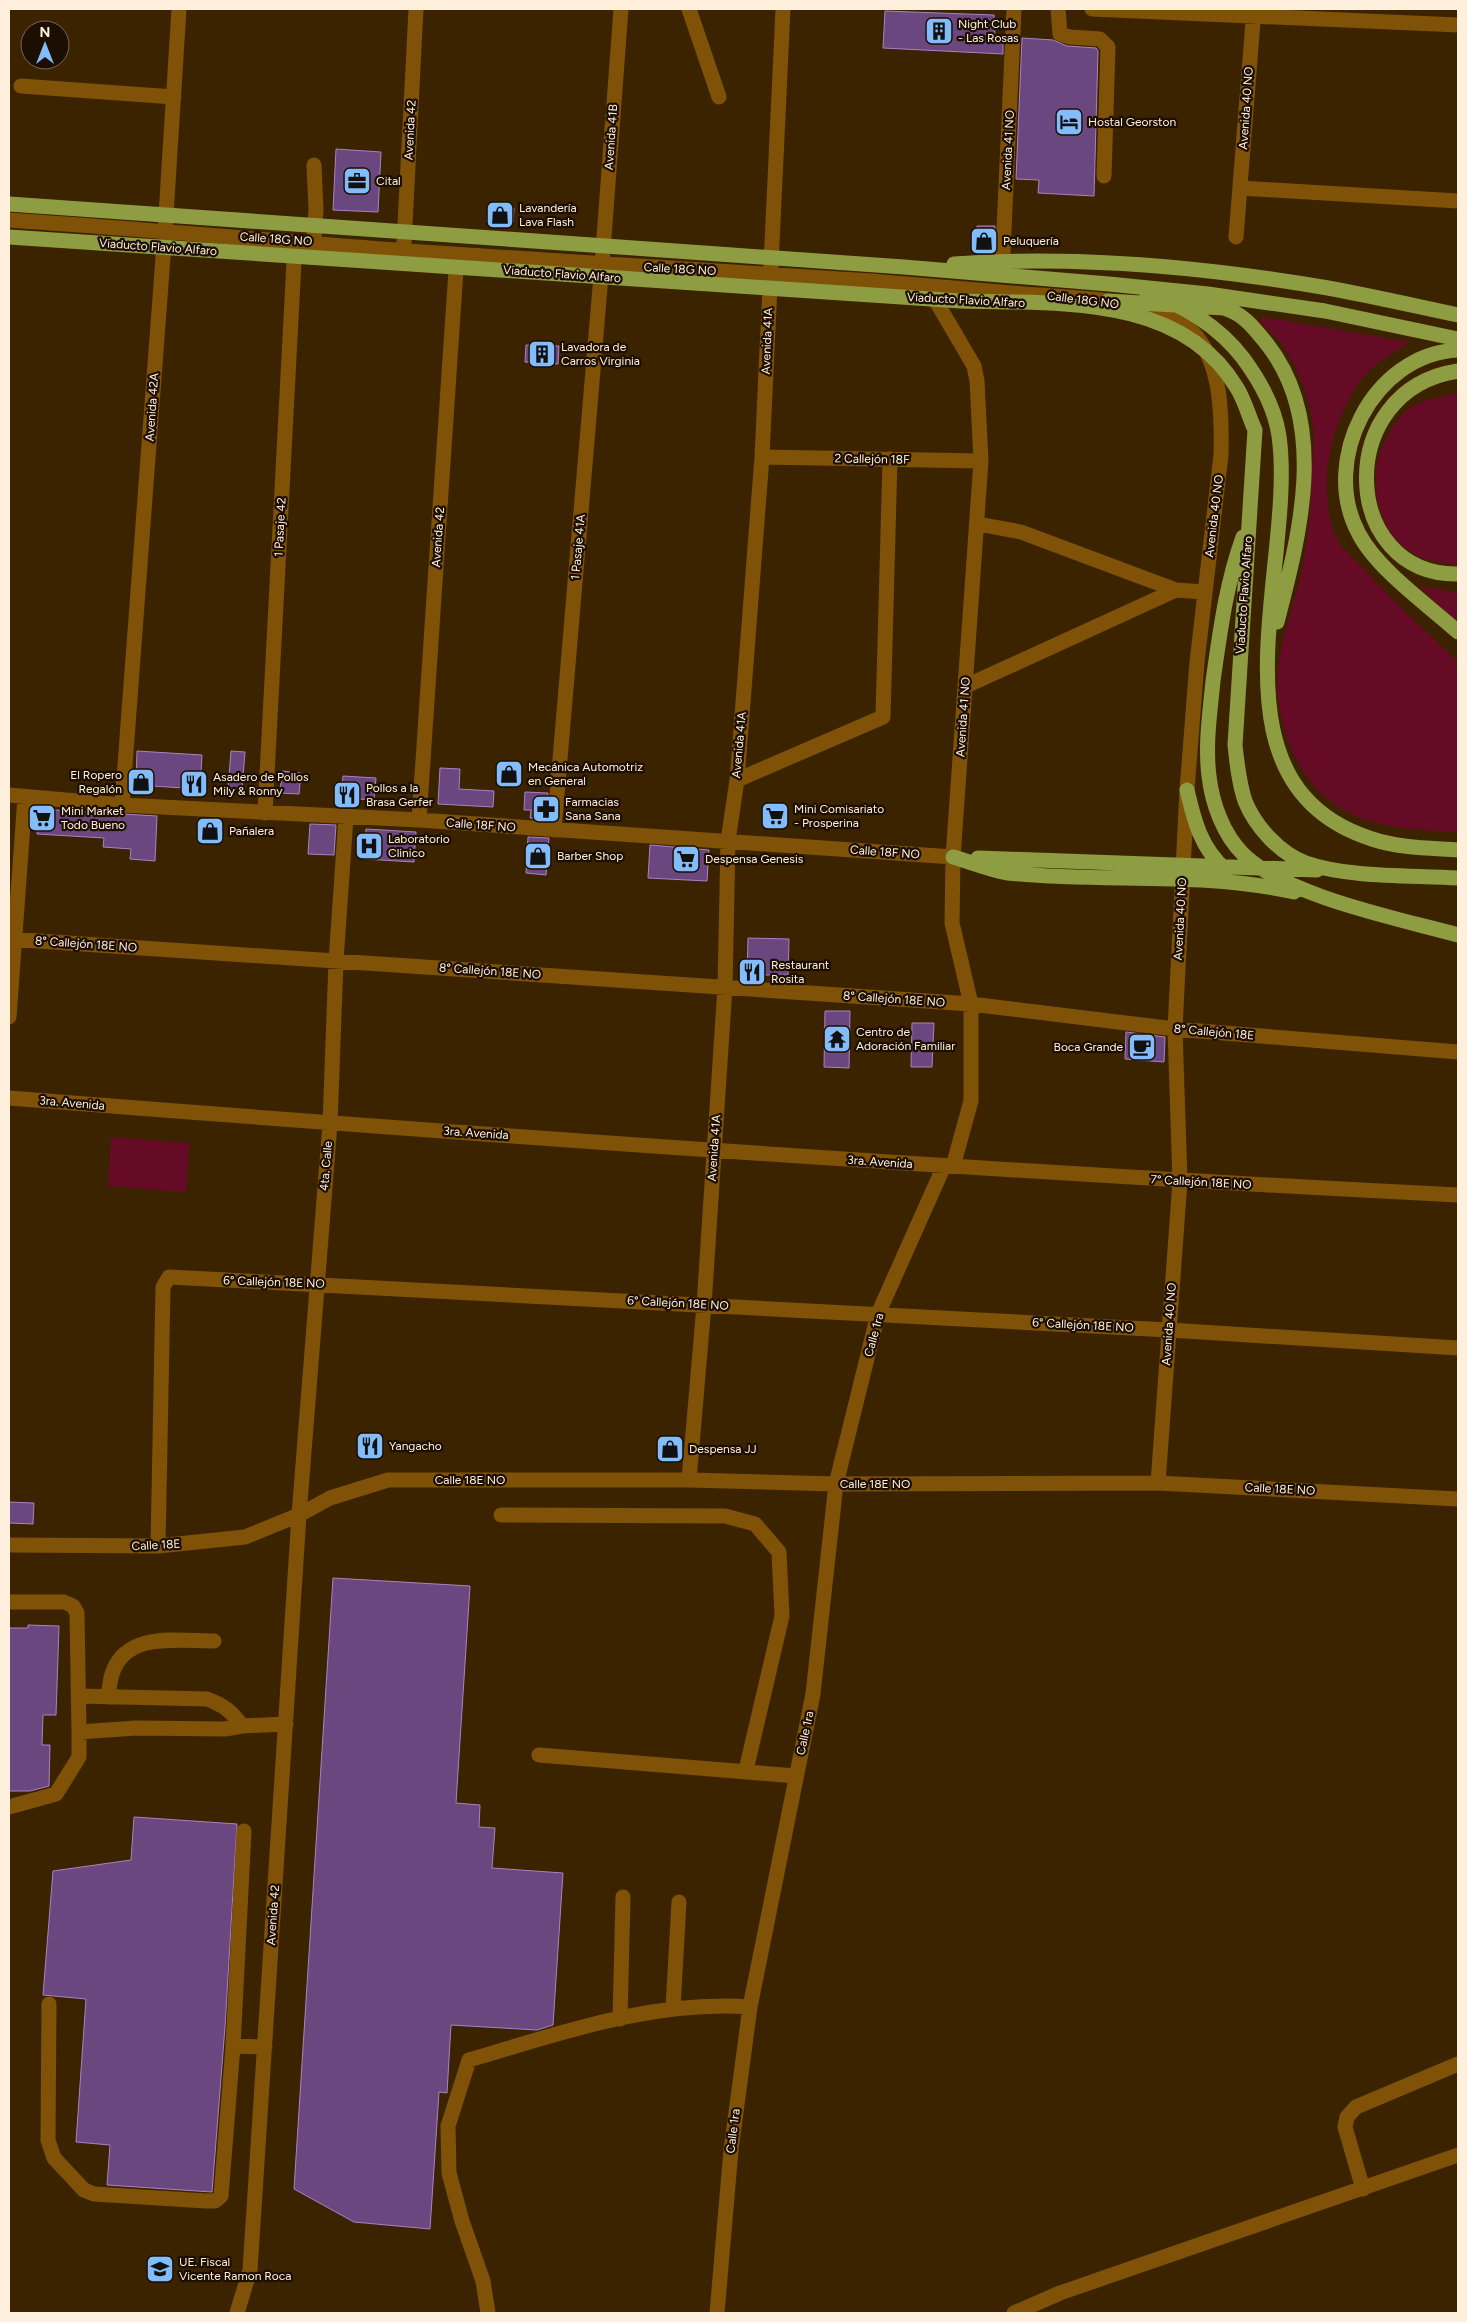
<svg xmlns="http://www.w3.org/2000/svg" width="1467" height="2322" font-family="Figtree,sans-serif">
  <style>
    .green { fill: #660b25 }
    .building { fill: #6b4780; stroke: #a983c1 }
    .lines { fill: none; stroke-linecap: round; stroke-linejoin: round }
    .minor { stroke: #7f5208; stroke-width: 15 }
    .major { stroke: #8e9c42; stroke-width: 15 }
    .labels { text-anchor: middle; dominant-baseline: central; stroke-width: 4.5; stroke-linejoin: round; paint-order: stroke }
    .poi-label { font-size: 12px; fill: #ffefdd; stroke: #1c0e00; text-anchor: start }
    .street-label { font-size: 12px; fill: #ffefdd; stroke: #1c0e00 }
  </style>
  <rect width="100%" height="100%" fill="#3b2300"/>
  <path class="green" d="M1263,317L1410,342C1396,351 1378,361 1367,373C1331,414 1314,491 1338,541C1343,550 1354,559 1361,566C1392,600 1426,631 1458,662V832C1384,828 1326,825 1291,749C1281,725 1275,694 1278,668C1282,635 1294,605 1301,573C1308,544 1310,516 1311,487C1311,467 1315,446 1313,427C1310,400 1298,367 1283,346C1277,337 1267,329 1259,322Z
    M1458,393V565H1456C1440,563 1427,561 1412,553C1375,532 1367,475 1385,441C1391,430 1400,414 1411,407C1425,399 1442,396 1458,393Z
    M1419,586L1458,592V624Z
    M111,1137L190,1143L186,1192L108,1186Z"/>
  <path class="building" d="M885,11L994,15L995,37H1003V54L883,48Z
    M1022,38L1053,40L1067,46L1096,48L1098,51L1094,196L1038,193L1039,180L1016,179Z
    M336,149L381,152L378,212L333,210Z
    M488,207L514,208L513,223L487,222Z
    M977,226H995L994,242H976Z
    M526,345L559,346L558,364L525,362Z
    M137,751L202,755L200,789L136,785Z
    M231,751L245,752L242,790L228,789Z
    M440,768L460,769L459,789L494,791L493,807L438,804Z
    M282,771L301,773L299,794L280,793Z
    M343,776L376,778L374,800L341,798Z
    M525,792L548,793L545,819L530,818L531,810H524Z
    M765,807H785V825L765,824Z
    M38,809L157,816L155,861L130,859L131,849L103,847L104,838L37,834Z
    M310,824L336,825L334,855L308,854Z
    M366,829L416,832L414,862L364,859Z
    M528,837L549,838L546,875L526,873Z
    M650,845L709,850L707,881L648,878Z
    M748,938L789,939L788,975H747Z
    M825,1011H850L849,1068L824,1067Z
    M912,1023H934L932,1067H911Z
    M1126,1032L1165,1037L1164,1062L1125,1059Z
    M9,1502L34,1503L33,1524L9,1523Z
    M333,1578L470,1586L456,1803L480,1805L479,1827L495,1828L492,1868L563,1873L553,2025L537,2030L451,2025L447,2093L439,2092L430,2229L354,2222L294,2189Z
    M28,1625L59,1626L56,1715H43L42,1745H50L49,1786L30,1791H9V1628H28Z
    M134,1817L237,1824L225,2027L212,2192L107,2185L110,2145L76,2142L86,1999L43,1995L53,1871L131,1860Z"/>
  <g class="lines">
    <path class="minor" d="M689,9L719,97
      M1058,9L1060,34L1070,37L1100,39L1108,47L1104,176
      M1092,9L1458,25
      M21,86L174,97
      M1240,188L1458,201
      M9,220C141,229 274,241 407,251C561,262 716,270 871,281C922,285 973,290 1024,294C1072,298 1137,297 1180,322C1222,348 1222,412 1221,455L1197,662L1187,790L1175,1029L1180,1181L1158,1483
      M1236,237L1254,9
      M314,238L316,210L314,165
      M404,244L416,9
      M1002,274L1014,9
      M930,291L974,366L977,381L981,461L953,857L952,923L971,1004V1101L955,1159
      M762,457L981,461
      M978,524L1021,532L1176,590
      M966,686L1176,590L1204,592
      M737,780L883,717L890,459
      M9,795L122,805L419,820L953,857
      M122,805L165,231L179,9
      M265,813L295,243
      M419,820L457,255
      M554,830L602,264L621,9
      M9,939L971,1004L1175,1029L1458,1052
      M9,1017L25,797
      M9,1098C491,1136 975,1171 1458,1195
      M689,1480L704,1305L725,987L728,841L737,780L762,457L783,9
      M501,1515L725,1516L755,1524L779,1552L782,1616L746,1770
      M9,1545L158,1546L245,1537L299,1515L330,1498L388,1480H689L836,1484L1158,1483L1458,1499
      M158,1546L163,1287L169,1277L1169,1330L1458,1348
      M9,1602H64L73,1606L77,1613L79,1732
      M78,1696L207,1699C223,1705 232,1711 242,1726
      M108,1697C109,1689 110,1681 112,1674C126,1631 178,1641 214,1641
      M539,1755L796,1776
      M9,1807L56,1794L79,1757V1732L136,1728L225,1729L242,1726L286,1724
      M244,1831L233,2046L265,2047
      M49,2004L48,2140L54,2158L84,2190L94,2194L206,2201H215L221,2196L233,2046
      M673,2008L679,1902
      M620,2019L623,1897
      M1363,2189L1345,2127L1347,2117L1356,2107L1458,2064
      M237,2313L250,2270L299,1515L330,1124L336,961L346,817
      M488,2313L483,2281L462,2221L449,2173L448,2126L469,2060C561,2033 653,2000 750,2007
      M717,2313L731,2150L750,2007L813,1694L836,1484L878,1314L944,1166
      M1014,2313L1060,2293L1458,2155"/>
    <path class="major" d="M9,204L904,267L1109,284L1208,294L1325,311L1458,339
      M9,237L961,301C1056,304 1181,293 1237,388C1245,401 1249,417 1255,430L1235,745C1237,764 1239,783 1245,801C1255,826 1280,854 1306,863C1349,878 1412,875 1458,878
      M954,264C1079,255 1205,267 1328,288C1372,296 1415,306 1458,315
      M1147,294C1184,304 1220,328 1243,358C1260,381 1275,408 1279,436C1297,564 1199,784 1372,839C1399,848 1430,848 1458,850
      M1108,301L1224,308C1244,314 1254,328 1267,344C1329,423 1300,534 1277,622
      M1458,350C1373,354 1319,461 1359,534C1377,569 1428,605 1458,632
      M1458,371C1332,390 1340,576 1458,574
      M1243,537C1226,584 1220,632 1213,681C1210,712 1205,745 1209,776C1212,803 1223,834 1243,854C1285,896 1400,919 1458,935
      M1187,790C1194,820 1201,849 1226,870
      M953,857C971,862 990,870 1008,873C1102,883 1201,871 1294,892
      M978,858L1317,870"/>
  </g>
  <defs>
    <g id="building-square" transform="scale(1.4375)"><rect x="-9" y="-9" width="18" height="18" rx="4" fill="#83bcfb" stroke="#1c0e00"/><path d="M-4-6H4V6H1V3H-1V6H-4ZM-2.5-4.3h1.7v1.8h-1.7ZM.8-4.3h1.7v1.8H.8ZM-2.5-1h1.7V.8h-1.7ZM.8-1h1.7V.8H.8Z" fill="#111"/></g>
    <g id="hotel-square" transform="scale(1.4375)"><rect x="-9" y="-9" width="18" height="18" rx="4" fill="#83bcfb" stroke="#1c0e00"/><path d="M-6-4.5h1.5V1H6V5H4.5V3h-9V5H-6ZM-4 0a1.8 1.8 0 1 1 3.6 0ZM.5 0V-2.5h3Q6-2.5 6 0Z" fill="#111"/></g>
    <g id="office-square" transform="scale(1.4375)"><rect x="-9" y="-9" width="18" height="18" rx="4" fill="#83bcfb" stroke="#1c0e00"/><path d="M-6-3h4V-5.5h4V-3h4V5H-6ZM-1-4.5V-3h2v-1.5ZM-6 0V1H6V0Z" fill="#111"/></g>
    <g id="shop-square" transform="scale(1.4375)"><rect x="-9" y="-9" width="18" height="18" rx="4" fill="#83bcfb" stroke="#1c0e00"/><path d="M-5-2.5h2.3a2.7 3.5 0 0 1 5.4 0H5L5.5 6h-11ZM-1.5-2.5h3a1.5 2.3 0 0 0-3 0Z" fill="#111"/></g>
    <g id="restaurant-square" transform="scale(1.4375)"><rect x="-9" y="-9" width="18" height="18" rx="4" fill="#83bcfb" stroke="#1c0e00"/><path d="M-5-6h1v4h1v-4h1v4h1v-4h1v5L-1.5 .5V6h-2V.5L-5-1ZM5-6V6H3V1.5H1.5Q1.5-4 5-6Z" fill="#111"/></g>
    <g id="pharmacy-square" transform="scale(1.4375)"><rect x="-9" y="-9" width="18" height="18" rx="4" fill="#83bcfb" stroke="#1c0e00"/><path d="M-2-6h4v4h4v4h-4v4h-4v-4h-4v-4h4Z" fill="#111"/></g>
    <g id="supermarket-square" transform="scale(1.4375)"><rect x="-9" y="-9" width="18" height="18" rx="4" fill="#83bcfb" stroke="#1c0e00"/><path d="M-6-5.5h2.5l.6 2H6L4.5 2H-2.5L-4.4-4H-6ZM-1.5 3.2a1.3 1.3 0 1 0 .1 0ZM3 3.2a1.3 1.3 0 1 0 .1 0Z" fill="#111"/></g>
    <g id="hospital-square" transform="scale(1.4375)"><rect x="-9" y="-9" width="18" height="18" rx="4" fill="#83bcfb" stroke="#1c0e00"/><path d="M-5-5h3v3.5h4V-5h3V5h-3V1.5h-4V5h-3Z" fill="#111"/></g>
    <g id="temple-square" transform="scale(1.4375)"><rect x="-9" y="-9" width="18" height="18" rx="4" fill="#83bcfb" stroke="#1c0e00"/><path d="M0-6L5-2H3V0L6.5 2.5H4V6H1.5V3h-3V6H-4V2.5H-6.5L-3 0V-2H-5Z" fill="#111"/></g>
    <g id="cafe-square" transform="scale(1.4375)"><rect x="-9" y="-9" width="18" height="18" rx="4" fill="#83bcfb" stroke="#1c0e00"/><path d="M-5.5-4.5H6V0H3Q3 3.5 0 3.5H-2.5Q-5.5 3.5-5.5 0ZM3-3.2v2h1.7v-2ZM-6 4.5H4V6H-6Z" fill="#111"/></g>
    <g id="school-square" transform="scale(1.4375)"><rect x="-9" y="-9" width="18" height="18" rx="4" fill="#83bcfb" stroke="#1c0e00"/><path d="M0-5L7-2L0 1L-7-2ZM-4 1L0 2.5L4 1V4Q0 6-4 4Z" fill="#111"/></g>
  </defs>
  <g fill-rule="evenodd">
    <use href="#building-square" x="939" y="31"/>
    <use href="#hotel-square" x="1069" y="122"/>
    <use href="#office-square" x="357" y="181"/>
    <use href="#shop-square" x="500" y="215"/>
    <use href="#shop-square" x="984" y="241"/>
    <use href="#building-square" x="542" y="354"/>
    <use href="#shop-square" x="509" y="774"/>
    <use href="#shop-square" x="141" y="782"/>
    <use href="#restaurant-square" x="194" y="784"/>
    <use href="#restaurant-square" x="347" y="795"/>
    <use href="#pharmacy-square" x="546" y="809"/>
    <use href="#supermarket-square" x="775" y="816"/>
    <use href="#supermarket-square" x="42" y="818"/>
    <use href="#shop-square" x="210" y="831"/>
    <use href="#hospital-square" x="369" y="846"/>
    <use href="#shop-square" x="538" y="856"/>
    <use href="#supermarket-square" x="686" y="859"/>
    <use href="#restaurant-square" x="752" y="972"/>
    <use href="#temple-square" x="837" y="1039"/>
    <use href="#cafe-square" x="1142" y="1047"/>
    <use href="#restaurant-square" x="370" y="1446"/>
    <use href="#shop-square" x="670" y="1449"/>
    <use href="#school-square" x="160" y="2269"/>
  </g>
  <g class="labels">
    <g class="poi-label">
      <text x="958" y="24">Night Club<tspan x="958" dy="14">- Las Rosas</tspan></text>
      <text x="1088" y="122">Hostal Georston</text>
      <text x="376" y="181">Cital</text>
      <text x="519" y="208">Lavandería<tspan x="519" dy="14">Lava Flash</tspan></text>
      <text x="1003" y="241">Peluquería</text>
      <text x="561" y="347">Lavadora de<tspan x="561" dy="14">Carros Virginia</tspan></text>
      <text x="528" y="767">Mecánica Automotriz<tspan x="528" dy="14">en General</tspan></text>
      <text x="122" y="775" text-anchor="end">El Ropero<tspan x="122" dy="14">Regalón</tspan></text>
      <text x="213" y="777">Asadero de Pollos<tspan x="213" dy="14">Mily &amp; Ronny</tspan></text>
      <text x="366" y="788">Pollos a la<tspan x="366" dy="14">Brasa Gerfer</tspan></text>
      <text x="565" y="802">Farmacias<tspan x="565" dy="14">Sana Sana</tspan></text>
      <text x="794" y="809">Mini Comisariato<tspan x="794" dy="14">- Prosperina</tspan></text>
      <text x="61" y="811">Mini Market<tspan x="61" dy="14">Todo Bueno</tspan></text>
      <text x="229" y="831">Pañalera</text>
      <text x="388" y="839">Laboratorio<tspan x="388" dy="14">Clinico</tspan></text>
      <text x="557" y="856">Barber Shop</text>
      <text x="705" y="859">Despensa Genesis</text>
      <text x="771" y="965">Restaurant<tspan x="771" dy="14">Rosita</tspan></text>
      <text x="856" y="1032">Centro de<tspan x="856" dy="14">Adoración Familiar</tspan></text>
      <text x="1123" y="1047" text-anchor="end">Boca Grande</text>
      <text x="389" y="1446">Yangacho</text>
      <text x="689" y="1449">Despensa JJ</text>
      <text x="179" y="2262">UE. Fiscal<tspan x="179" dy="14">Vicente Ramon Roca</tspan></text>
    </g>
    <g class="street-label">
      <text transform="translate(1246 108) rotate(-86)">Avenida 40 NO</text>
      <text transform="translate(410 130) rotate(-87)">Avenida 42</text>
      <text transform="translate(611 137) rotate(-86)">Avenida 41B</text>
      <text transform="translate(1008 150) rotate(-87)">Avenida 41 NO</text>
      <text transform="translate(276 239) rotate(4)">Calle 18G NO</text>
      <text transform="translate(158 247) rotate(4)">Viaducto Flavio Alfaro</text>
      <text transform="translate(680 269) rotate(3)">Calle 18G NO</text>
      <text transform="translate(562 274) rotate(4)">Viaducto Flavio Alfaro</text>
      <text transform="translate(966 300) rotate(3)">Viaducto Flavio Alfaro</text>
      <text transform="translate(1083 300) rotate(7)">Calle 18G NO</text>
      <text transform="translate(767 341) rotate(-88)">Avenida 41A</text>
      <text transform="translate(152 407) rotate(-86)">Avenida 42A</text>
      <text transform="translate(872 459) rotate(1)">2 Callejón 18F</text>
      <text transform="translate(1214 516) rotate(-83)">Avenida 40 NO</text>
      <text transform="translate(280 527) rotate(-87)">1 Pasaje 42</text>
      <text transform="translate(438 537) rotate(-86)">Avenida 42</text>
      <text transform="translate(578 547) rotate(-85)">1 Pasaje 41A</text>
      <text transform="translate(1244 595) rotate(-86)">Viaducto Flavio Alfaro</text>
      <text transform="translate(963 717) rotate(-86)">Avenida 41 NO</text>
      <text transform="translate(739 745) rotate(-85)">Avenida 41A</text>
      <text transform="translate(481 825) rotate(4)">Calle 18F NO</text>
      <text transform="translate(885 852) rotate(4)">Calle 18F NO</text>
      <text transform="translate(1180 919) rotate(-87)">Avenida 40 NO</text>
      <text transform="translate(86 944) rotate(4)">8° Callejón 18E NO</text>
      <text transform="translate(490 971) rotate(4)">8° Callejón 18E NO</text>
      <text transform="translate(894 999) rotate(4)">8° Callejón 18E NO</text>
      <text transform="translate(1214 1032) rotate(5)">8° Callejón 18E</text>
      <text transform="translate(72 1103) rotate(5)">3ra. Avenida</text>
      <text transform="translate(476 1133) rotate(4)">3ra. Avenida</text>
      <text transform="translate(714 1148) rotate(-86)">Avenida 41A</text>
      <text transform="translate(880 1162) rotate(4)">3ra. Avenida</text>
      <text transform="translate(326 1166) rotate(-85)">4ta. Calle</text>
      <text transform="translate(1201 1182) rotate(3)">7° Callejón 18E NO</text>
      <text transform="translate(274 1282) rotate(2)">6° Callejón 18E NO</text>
      <text transform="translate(678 1303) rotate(3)">6° Callejón 18E NO</text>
      <text transform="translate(1169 1324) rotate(-86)">Avenida 40 NO</text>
      <text transform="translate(1083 1325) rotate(3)">6° Callejón 18E NO</text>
      <text transform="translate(874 1335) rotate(-75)">Calle 1ra</text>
      <text x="470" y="1480">Calle 18E NO</text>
      <text x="875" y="1484">Calle 18E NO</text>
      <text transform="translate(1280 1489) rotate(3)">Calle 18E NO</text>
      <text transform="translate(156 1545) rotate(-3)">Calle 18E</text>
      <text transform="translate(805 1733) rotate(-78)">Calle 1ra</text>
      <text transform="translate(273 1915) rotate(-86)">Avenida 42</text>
      <text transform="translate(733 2131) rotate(-83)">Calle 1ra</text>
    </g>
  </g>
  <rect width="1467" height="2322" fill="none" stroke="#ffefdd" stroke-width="20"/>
  <g transform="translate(45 45)"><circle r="24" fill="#1c0e00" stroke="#776858"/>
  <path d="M0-4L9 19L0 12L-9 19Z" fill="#83bcfb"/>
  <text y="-8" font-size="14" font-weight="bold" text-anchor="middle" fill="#ffefdd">N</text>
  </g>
</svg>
